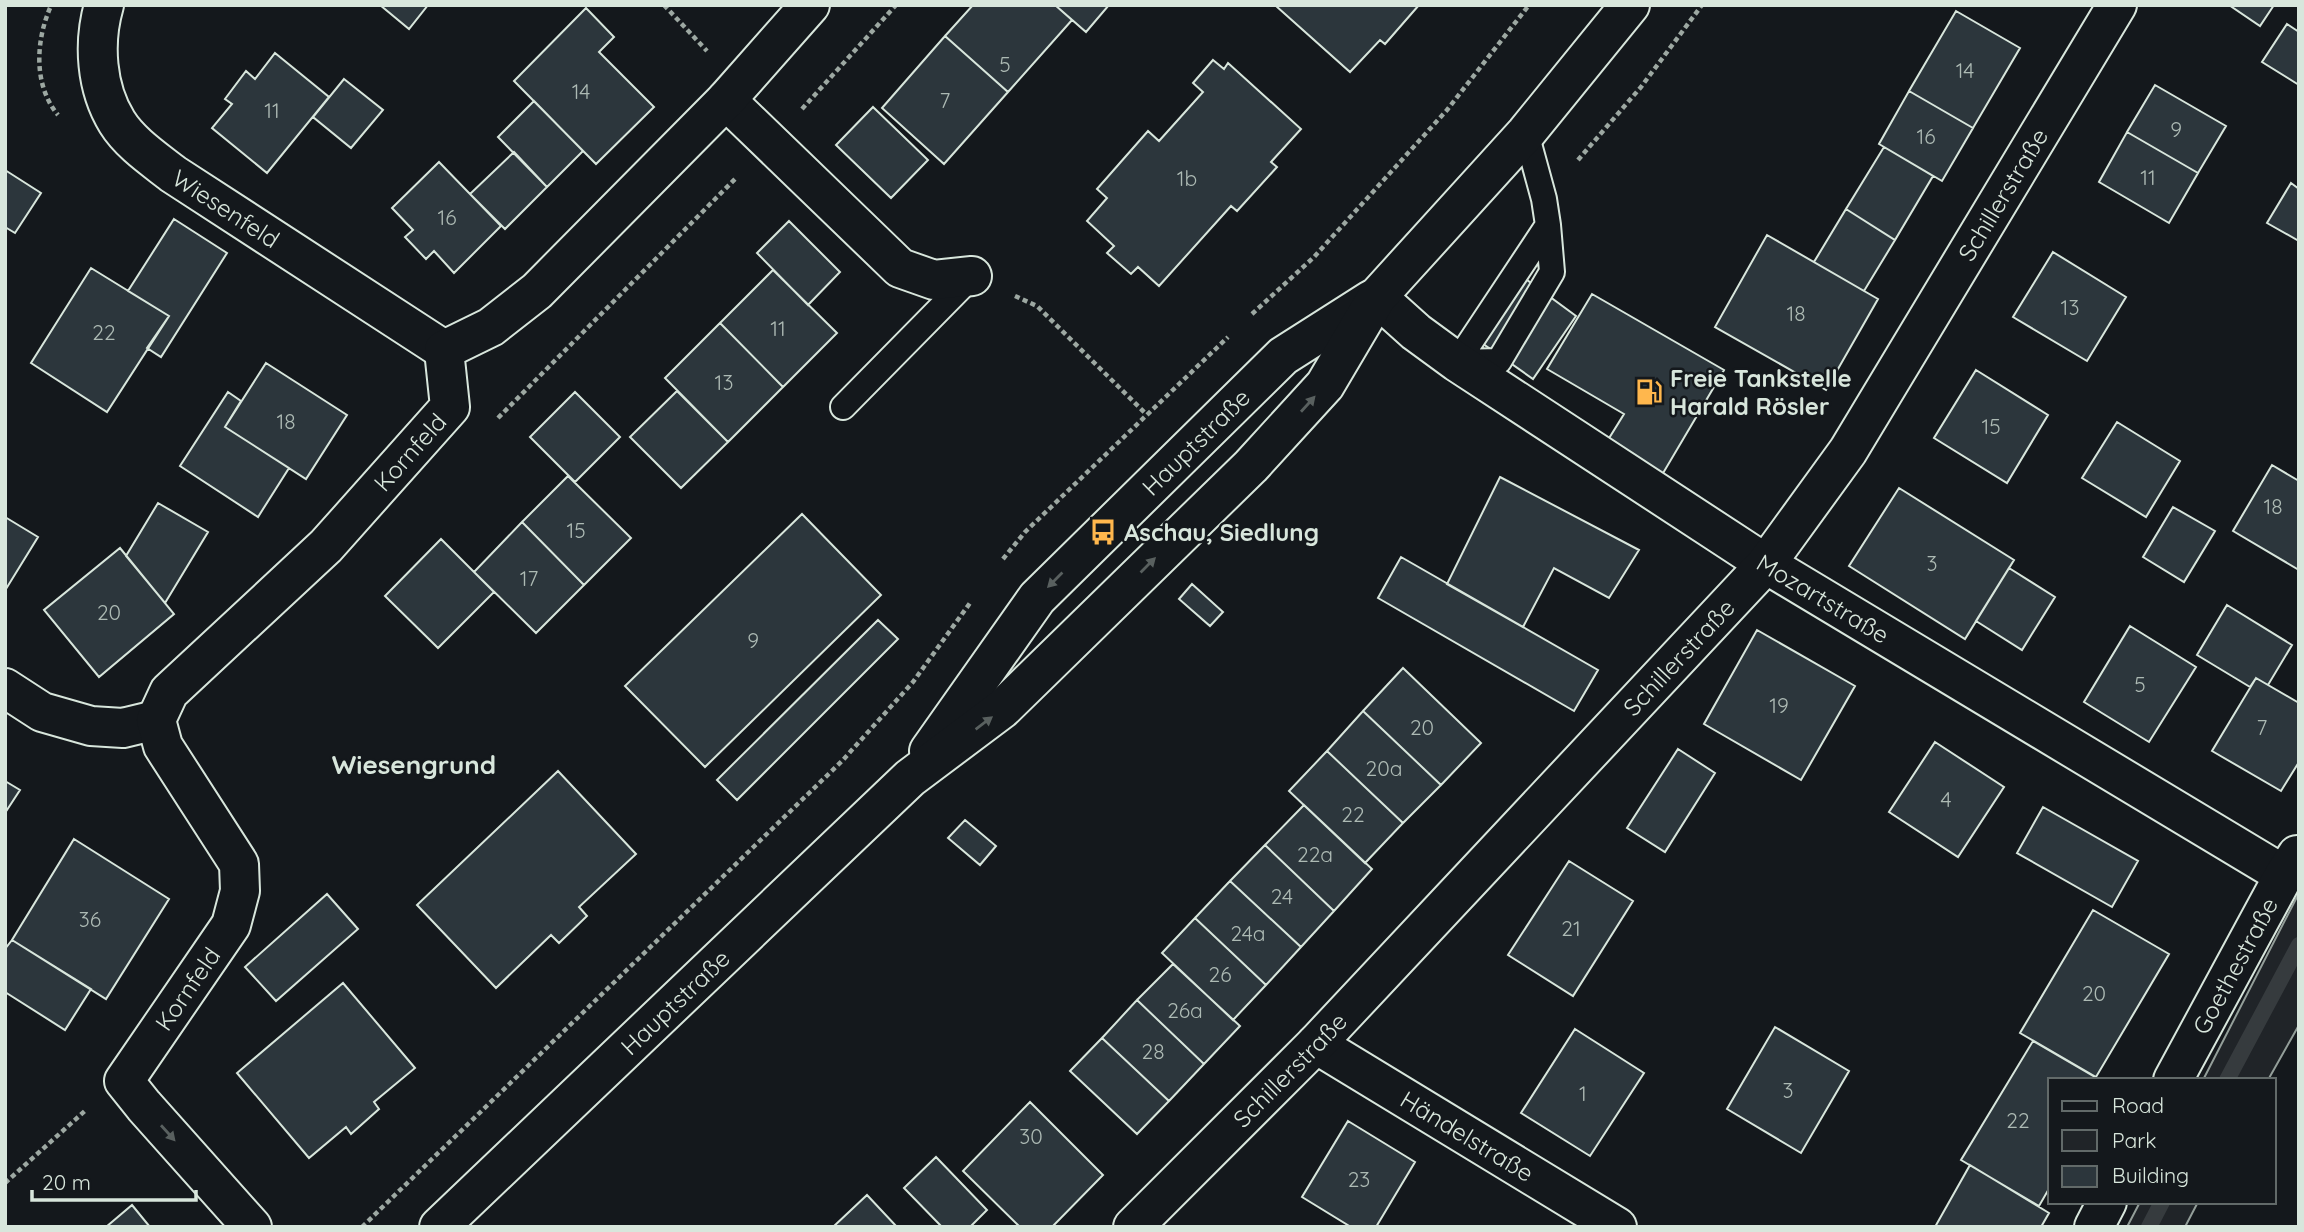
<svg xmlns="http://www.w3.org/2000/svg" width="2304" height="1232" font-family="Quicksand,sans-serif">
  <style>
    .green { fill: #202428; stroke: #939e99; stroke-width: 2 }
    .lines { fill: none; stroke-linecap: round; stroke-linejoin: round }
    .stream { stroke: #363b3e; stroke-width: 16 }
    .building { fill: #2c363c; stroke: #d8e6dc; stroke-width: 2 }
    .lane-casing { stroke: #d8e6dc; stroke-width: 28 }
    .street-casing { stroke: #d8e6dc; stroke-width: 42 }
    .secondary-casing { stroke: #d8e6dc; stroke-width: 42 }
    .path { stroke: #9da8a2; stroke-width: 4.5; stroke-dasharray: 5 3.5; stroke-linecap: butt }
    .lane { stroke: #14181c; stroke-width: 24 }
    .street { stroke: #14181c; stroke-width: 38 }
    .secondary { stroke: #14181c; stroke-width: 38 }
    .oneway { fill: #59605f }
    .labels { text-anchor: middle; dominant-baseline: central; stroke-width: 5; stroke-linejoin: round; paint-order: stroke }
    .number-label { font-size: 21px; fill: #adbab4 }
    .street-label { font-size: 24px; fill: #d8e6dc; stroke: #14181c }
    .poi-label { font-size: 24px; font-weight: bold; fill: #d8e6dc; stroke: #14181c; text-anchor: start }
    .neighbourhood-label { font-size: 26px; font-weight: bold; fill: #d8e6dc; stroke: #14181c }
  </style>
  <rect width="100%" height="100%" fill="#14181c"/>
  <path class="green" d="M2299,893V1025L2268,1080H2203Z
    M2140,1202H2198L2185,1227H2127Z"/>
  <g class="lines">
    <path class="stream" d="M2227,1080L2299,945
      M2149,1227L2162,1202"/>
  </g>
  <path class="building" d="M380,5H428L409,29Z
    M973,5H1055L1072,20L1008,92L945,36Z
    M1055,5H1109L1086,32Z
    M1419,5L1385,44L1380,40L1350,72L1276,6Z
    M2229,5H2274L2260,26Z
    M586,8L614,37L599,52L654,107L596,164L514,81Z
    M1956,11L2020,48L1973,128L1909,91Z
    M2287,24L2299,32V85L2262,62Z
    M945,36L1008,92L944,164L882,108Z
    M275,53L329,97L267,173L212,128L232,104L225,99L246,71L255,79Z
    M1213,60L1224,69L1228,63L1301,129L1271,162L1277,167L1237,211L1231,206L1159,286L1138,267L1131,274L1107,253L1114,246L1087,221L1107,198L1097,189L1148,131L1159,141L1203,92L1193,83Z
    M344,79L383,110L351,148L313,117Z
    M2155,85L2226,126L2198,173L2127,132Z
    M1909,91L1973,128L1942,181L1879,144Z
    M534,101L583,151L547,187L498,137Z
    M873,107L928,160L891,198L836,145Z
    M2127,132L2198,173L2169,223L2099,182Z
    M1884,147L1933,176L1895,240L1846,209Z
    M514,152L547,187L505,229L470,194Z
    M439,162L501,226L454,273L434,251L426,259L405,237L413,230L392,208Z
    M5,170L41,193L15,233L5,227Z
    M2291,183L2299,189V241L2267,223Z
    M1846,209L1895,240L1864,291L1814,262Z
    M174,219L227,253L161,357L147,348L169,316L128,291Z
    M789,221L840,272L808,305L757,253Z
    M1767,235L1878,299L1826,390L1715,327Z
    M2053,252L2126,297L2087,361L2013,317Z
    M91,268L169,316L107,412L31,363Z
    M1512,269L1576,316L1533,379L1469,334Z
    M773,270L837,333L783,387L720,323Z
    M1592,294L1724,370L1659,480L1603,448L1624,414L1547,369Z
    M720,323L783,387L728,442L665,378Z
    M266,363L347,415L306,479L225,427Z
    M1976,370L2048,415L2007,483L1934,438Z
    M677,391L728,442L681,488L630,437Z
    M228,392L241,401L225,427L289,468L258,517L180,466Z
    M575,392L620,437L575,482L530,437Z
    M2117,422L2180,461L2146,517L2082,478Z
    M2272,465L2299,481V570L2233,531Z
    M568,476L631,538L584,585L522,522Z
    M1500,477L1639,550L1609,598L1554,568L1523,627L1447,584Z
    M1899,488L2014,560L1965,639L1849,566Z
    M158,503L208,532L165,603L126,556Z
    M2173,507L2215,531L2184,582L2143,557Z
    M802,514L881,595L705,767L625,686Z
    M5,517L38,537L6,589L5,588Z
    M522,522L584,585L536,633L474,572Z
    M441,539L494,592L438,648L385,596Z
    M120,548L174,614L99,677L44,610Z
    M1401,557L1598,670L1574,711L1378,598Z
    M2009,568L2055,597L2022,650L1976,621Z
    M1192,584L1223,612L1210,626L1179,599Z
    M2227,605L2292,645L2268,685L2256,678L2250,687L2197,655Z
    M878,620L898,639L737,800L717,780Z
    M2130,626L2196,667L2149,742L2084,702Z
    M1757,630L1855,686L1801,780L1704,724Z
    M1403,668L1481,743L1441,785L1363,711Z
    M2256,678L2299,703V762L2281,791L2212,751Z
    M1363,711L1441,785L1403,823L1327,751Z
    M1935,742L2004,787L1958,857L1889,812Z
    M1678,749L1715,773L1665,852L1627,828Z
    M1327,751L1403,823L1365,863L1289,791Z
    M558,771L636,854L579,907L587,916L559,943L551,935L496,988L417,905Z
    M5,781L20,790L5,813Z
    M1304,805L1372,869L1334,911L1265,845Z
    M2043,807L2138,861L2112,907L2017,853Z
    M965,820L996,846L980,865L948,838Z
    M74,839L169,899L106,999L12,940Z
    M1265,845L1334,911L1301,947L1230,881Z
    M1569,861L1633,901L1573,996L1508,955Z
    M1230,881L1301,947L1266,985L1195,918Z
    M327,894L358,929L276,1001L245,967Z
    M2093,910L2169,954L2096,1077L2020,1033Z
    M1195,918L1266,985L1233,1020L1162,953Z
    M12,940L91,989L65,1030L5,992V949Z
    M1173,964L1240,1026L1204,1064L1137,1000Z
    M343,983L415,1068L374,1102L379,1109L351,1134L346,1127L309,1158L237,1073Z
    M1137,1000L1204,1064L1169,1101L1102,1038Z
    M1775,1027L1849,1071L1801,1153L1727,1109Z
    M1575,1029L1644,1073L1590,1156L1521,1113Z
    M1102,1038L1169,1101L1137,1134L1070,1071Z
    M2033,1041L2100,1080H2050V1187L2039,1206L1961,1160Z
    M1030,1102L1103,1175L1052,1227H1020L963,1171Z
    M1348,1121L1415,1162L1376,1227H1351L1302,1197Z
    M936,1157L987,1210L970,1227H942L904,1188Z
    M1970,1165L2049,1213L2041,1227H1935Z
    M867,1195L897,1227H833Z
    M132,1205L150,1227H106Z"/>
  <g class="lines">
    <g class="lane-casing">
      <path id="lane" d="M1457,362L1499,361L1552,272L1548,225L1544,199L1526,133
        M1457,362L1548,225
        M843,407L972,276"/>
    </g>
    <g class="street-casing">
      <g id="street">
        <path id="s1" d="M104,5C93,43 96,88 117,122C130,143 154,159 173,174L444,350"/>
        <path d="M726,100L900,268L934,280L972,276"/>
        <path id="s2" d="M1377,297L1416,332L1457,362L1766,564L2284,875"/>
        <path d="M5,688L42,712L91,726L123,728L156,720"/>
        <path id="s3" d="M1316,1044L1617,1227"/>
        <path id="s4" d="M2173,1080L2284,875L2297,855"/>
        <path id="s5" d="M252,1227L144,1106L124,1081L231,925L240,891L239,864L163,746L156,720L169,692L326,546L450,407L444,350L491,327L537,291L726,100L810,5"/>
        <path id="s6" d="M1133,1227L1316,1044L1766,564L1848,451L2117,5"/>
        <path d="M2094,1227L2107,1202"/>
      </g>
    </g>
    <g class="secondary-casing">
      <g id="secondary">
        <path id="s7" d="M929,751L1037,598L1283,356L1371,300"/>
        <path id="s8" d="M439,1227L910,778L1002,709L1251,466L1325,385L1377,297L1526,133L1630,5"/>
      </g>
    </g>
    <path class="path" d="M664,5L707,51
      M50,8C36,41 33,85 58,115
      M802,109L896,5
      M1578,160L1641,87L1702,5
      M1015,296L1037,306L1146,414
      M1252,314L1314,257L1447,110L1529,5
      M498,418L736,178
      M1003,559L1025,532L1228,337
      M5,1183L87,1109
      M362,1227L842,761L913,682L970,603"/>
    <use href="#lane" class="lane"/>
    <use href="#street" class="street"/>
    <use href="#secondary" class="secondary"/>
  </g>
  <defs><path id="oneway-solid" d="M-6-.8H1V-3.2L6.5 0L1 3.2V.8H-6Z" transform="scale(1.75)"/></defs>
  <g class="oneway">
    <use href="#oneway-solid" transform="translate(1308 404) rotate(-48)"/>
    <use href="#oneway-solid" transform="translate(1148 565) rotate(-45)"/>
    <use href="#oneway-solid" transform="translate(1055 580) rotate(135)"/>
    <use href="#oneway-solid" transform="translate(984 723) rotate(-37)"/>
    <use href="#oneway-solid" transform="translate(168 1133) rotate(48)"/>
  </g>
  <defs>
    <g id="fuel-bare" transform="scale(2.1)"><path d="M-5.5-6h7V0h2V4h1.3V-2.5L3-4.5l.8-.8L6-3V5H2.5V1h-1V6h-7ZM-4.2-4.7v3.2H.2V-4.7Z" fill="#ffb74d" stroke="#14181c" stroke-width="2.5" paint-order="stroke"/></g>
    <g id="bus-bare" transform="scale(2.1)"><path d="M-5-6H5V4H4V6H2V4H-2V6H-4V4H-5ZM-3.5-4V0h7V-4ZM-3.5 1.2v1.5H-2V1.2ZM2 1.2v1.5H3.5V1.2Z" fill="#ffb74d" stroke="#14181c" stroke-width="2.5" paint-order="stroke"/></g>
  </defs>
  <g fill-rule="evenodd">
    <use href="#fuel-bare" x="1649" y="392"/>
    <use href="#bus-bare" x="1103" y="532"/>
  </g>
  <g class="labels">
    <g class="number-label">
      <text x="1005" y="64">5</text>
      <text x="1965" y="70">14</text>
      <text x="581" y="91">14</text>
      <text x="945" y="100">7</text>
      <text x="272" y="110">11</text>
      <text x="2176" y="129">9</text>
      <text x="1926" y="136">16</text>
      <text x="2148" y="177">11</text>
      <text x="1187" y="178">1b</text>
      <text x="447" y="217">16</text>
      <text x="2070" y="307">13</text>
      <text x="1796" y="313">18</text>
      <text x="778" y="328">11</text>
      <text x="104" y="332">22</text>
      <text x="724" y="382">13</text>
      <text x="286" y="421">18</text>
      <text x="1991" y="426">15</text>
      <text x="2273" y="506">18</text>
      <text x="576" y="530">15</text>
      <text x="1932" y="563">3</text>
      <text x="529" y="578">17</text>
      <text x="109" y="612">20</text>
      <text x="753" y="640">9</text>
      <text x="2140" y="684">5</text>
      <text x="1779" y="705">19</text>
      <text x="1422" y="727">20</text>
      <text x="2262" y="727">7</text>
      <text x="1384" y="768">20a</text>
      <text x="1946" y="799">4</text>
      <text x="1353" y="814">22</text>
      <text x="1315" y="854">22a</text>
      <text x="1282" y="896">24</text>
      <text x="90" y="919">36</text>
      <text x="1571" y="928">21</text>
      <text x="1248" y="933">24a</text>
      <text x="1220" y="974">26</text>
      <text x="2094" y="993">20</text>
      <text x="1185" y="1010">26a</text>
      <text x="1153" y="1051">28</text>
      <text x="1788" y="1090">3</text>
      <text x="1583" y="1093">1</text>
      <text x="2018" y="1120">22</text>
      <text x="1031" y="1136">30</text>
      <text x="1359" y="1179">23</text>
    </g>
    <g class="street-label">
      <text stroke="none"><textPath href="#s6" startOffset="1356">Schillerstraße</textPath></text>
      <text stroke="none"><textPath href="#s1" startOffset="261">Wiesenfeld</textPath></text>
      <text stroke="none"><textPath href="#s7" startOffset="410">Hauptstraße</textPath></text>
      <text stroke="none"><textPath href="#s5" startOffset="984">Kornfeld</textPath></text>
      <text stroke="none"><textPath href="#s2" startOffset="539">Mozartstraße</textPath></text>
      <text stroke="none"><textPath href="#s6" startOffset="789">Schillerstraße</textPath></text>
      <text stroke="none"><textPath href="#s4" startOffset="130">Goethestraße</textPath></text>
      <text stroke="none"><textPath href="#s5" startOffset="306">Kornfeld</textPath></text>
      <text stroke="none"><textPath href="#s8" startOffset="326">Hauptstraße</textPath></text>
      <text stroke="none"><textPath href="#s6" startOffset="222">Schillerstraße</textPath></text>
      <text stroke="none"><textPath href="#s3" startOffset="177">Händelstraße</textPath></text>
    </g>
    <g class="poi-label">
      <text x="1670" y="378">Freie Tankstelle<tspan x="1670" dy="28">Harald Rösler</tspan></text>
      <text x="1124" y="532">Aschau, Siedlung</text>
    </g>
    <g class="neighbourhood-label">
      <text x="414" y="764">Wiesengrund</text>
    </g>
  </g>
  <rect width="2304" height="1232" fill="none" stroke="#d8e6dc" stroke-width="14"/>
  <rect x="2048" y="1078" width="228" height="126" fill="#14181c" stroke="#626a69" stroke-width="2"/>
  <rect x="2062" y="1101" width="35" height="10" fill="#14181c" stroke="#626a69" stroke-width="2"/>
  <text x="2112" y="1113" font-size="21" fill="#d8e6dc">Road</text>
  <rect x="2062" y="1130" width="35" height="21" fill="#202428" stroke="#626a69" stroke-width="2"/>
  <text x="2112" y="1148" font-size="21" fill="#d8e6dc">Park</text>
  <rect x="2062" y="1166" width="35" height="21" fill="#2c363c" stroke="#626a69" stroke-width="2"/>
  <text x="2112" y="1183" font-size="21" fill="#d8e6dc">Building</text>
  <path d="M32 1190v10h164v-10" fill="none" stroke="#d8e6dc" stroke-width="3.5"/>
  <text x="42" y="1190" font-size="21" fill="#d8e6dc" stroke="#14181c" stroke-width="5" paint-order="stroke">20 m</text>
</svg>
